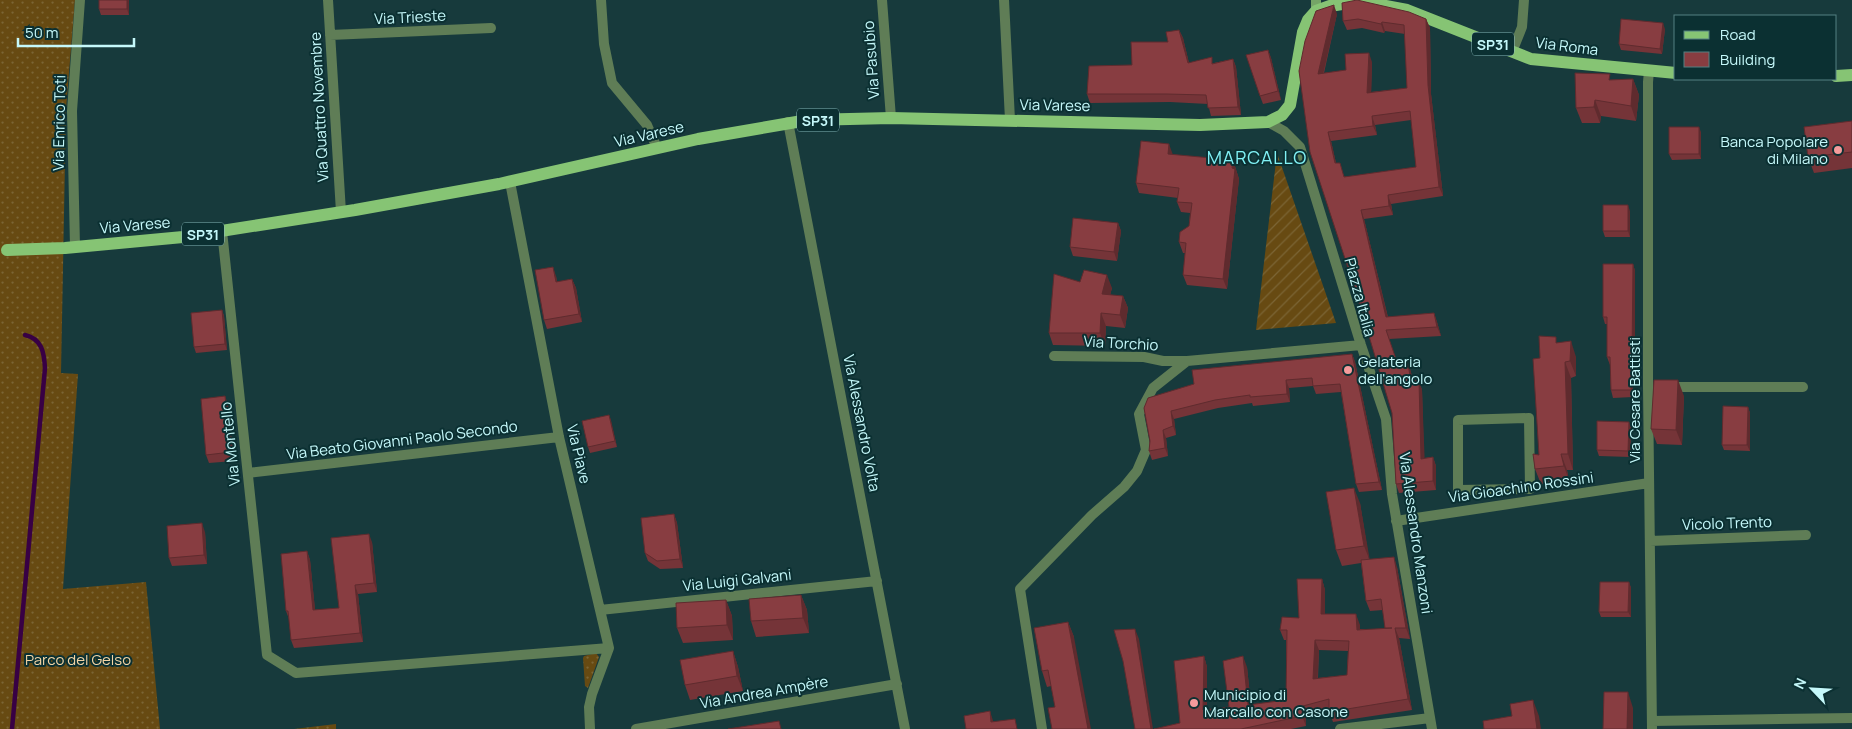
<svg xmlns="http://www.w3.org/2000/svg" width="1852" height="729" font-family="Manrope,sans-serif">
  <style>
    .grass { fill: url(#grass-dots) }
    .garden { fill: url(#garden-furrows) }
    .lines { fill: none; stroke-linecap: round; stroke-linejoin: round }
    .stream { stroke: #380044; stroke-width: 4.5 }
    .street { stroke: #5f7d56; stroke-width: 10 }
    .secondary { stroke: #75a567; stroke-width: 10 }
    .primary { stroke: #86c474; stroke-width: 12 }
    .wall { fill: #753438; fill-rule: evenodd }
    .shaded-wall { fill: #5f2b2e }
    .building { fill: #883d41; stroke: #5f2b2e; fill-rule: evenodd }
    .poi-dot { fill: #f59b9c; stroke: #0b3032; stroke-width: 2 }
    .labels { text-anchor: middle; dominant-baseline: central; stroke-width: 4; stroke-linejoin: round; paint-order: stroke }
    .shield { fill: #0b3032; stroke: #8dbcbe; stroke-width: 1 }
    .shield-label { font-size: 14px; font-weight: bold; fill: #c5f8fa }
    .street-label { font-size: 15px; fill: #c5f8fa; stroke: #0b3032 }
    .poi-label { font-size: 15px; fill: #c5f8fa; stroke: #0b3032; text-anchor: start }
    .park-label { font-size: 15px; fill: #f3d4a4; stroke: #0b3032 }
    .quarter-label { font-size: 18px; letter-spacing: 1px; fill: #81f1f5; stroke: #0b3032 }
  </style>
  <defs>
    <pattern id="grass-dots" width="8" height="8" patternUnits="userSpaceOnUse" patternTransform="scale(1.25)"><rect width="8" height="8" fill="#674a12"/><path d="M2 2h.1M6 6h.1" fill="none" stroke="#7b6535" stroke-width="1.8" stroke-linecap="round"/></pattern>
    <pattern id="garden-furrows" width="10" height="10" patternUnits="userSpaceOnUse" patternTransform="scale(1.25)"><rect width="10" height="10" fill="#674a12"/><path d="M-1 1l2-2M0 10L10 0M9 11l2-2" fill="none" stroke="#7b6535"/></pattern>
  </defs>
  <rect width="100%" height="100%" fill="#173a3c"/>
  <path class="grass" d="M0,0H75L66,109L61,373L78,374L63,589L146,582L160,729H0Z
    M596,653L599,657L588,688L585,686L583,658L584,656Z
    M336,724V729H294Z"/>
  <path class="garden" d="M1277,153L1336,323L1256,330Z"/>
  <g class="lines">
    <path class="stream" d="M12,729L45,368C44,352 42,339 25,335"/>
    <path class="street" d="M328,0L341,212
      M601,0L604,44L612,83L647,125L657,148
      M882,0L891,118
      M1004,0L1010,120
      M330,35L491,28
      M1512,52L1522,27L1524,0
      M1649,71L1648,82V387L1652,729
      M788,122L905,729
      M1268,122L1284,131L1300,147L1361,345L1386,419L1392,494L1432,729
      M510,182L559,437L609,648L592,694L589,707L590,729
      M222,231L267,655L296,673L609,648
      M75,247L72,111L80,0
      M1054,356L1144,357L1163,361H1187
      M1667,387H1803
      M1529,418L1530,489L1458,490V420Z
      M248,473L559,437
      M1396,521L1649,483
      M1650,541L1806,535
      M600,610L877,581
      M1652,721L1852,718
      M636,729L897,684
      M1042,729L1020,589L1092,515L1124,487L1137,471L1146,450L1139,414L1153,388L1187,361L1361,345
      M1340,729L1430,718"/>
    <path class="secondary" d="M1316,11V0"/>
    <path class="primary" d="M1836,76L1852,75
      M7,250L65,248L183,237L355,210L499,184L698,139L808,120L891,118L1200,125L1268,122L1282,115L1290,105L1303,32L1308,20L1316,11L1330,6L1360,1L1407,10L1531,59L1676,73"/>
  </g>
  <path class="wall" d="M129,0V15H101L99,9Z
    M1342,3L1426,19L1430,28L1431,94L1443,196L1391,204L1393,215L1364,219L1388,317L1434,313L1437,322L1441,336L1389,339L1397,362L1410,369L1413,380L1419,381L1422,390L1424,458L1433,457L1436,466V490L1399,493L1396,484L1392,413L1299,71L1337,14L1324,73L1346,70L1372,62L1371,92L1407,88L1405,34L1385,31L1384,33L1362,28L1347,30L1343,21ZM1411,120L1416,167L1345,177L1336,163L1331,141L1377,135L1375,125Z
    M1665,29L1662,54L1621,50L1619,44Z
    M1179,30L1183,38L1189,63H1214L1233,59L1236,67L1241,115L1211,116L1208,104L1170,102L1090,103L1087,94L1168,42Z
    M1268,50L1271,58L1281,100L1263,104L1260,96Z
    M1633,79L1639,95L1636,121L1601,116L1600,123H1582L1576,108L1612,80Z
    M1852,121V168L1814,173L1808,157Z
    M1701,132V159L1672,160L1669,154Z
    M1173,155L1233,160L1239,179L1227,289L1187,285L1183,275L1185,253H1183L1179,242L1189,226L1190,213L1181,212L1177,202L1178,198L1139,193L1136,183Z
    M1630,211V237H1605L1603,231Z
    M1118,223L1121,231L1117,261L1073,256L1070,247Z
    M1633,264L1635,271V364H1633V397L1613,398L1611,390L1610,365L1607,357V324H1605L1603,317Z
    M556,276L557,282L572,279L576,288L582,322L547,329L544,320Z
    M1080,282L1112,288L1110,295L1123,296L1128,308L1125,328L1106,326L1105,346L1053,345L1049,333Z
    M222,310L224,316L227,350L196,353L194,347Z
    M1558,343L1576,357V376L1571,378L1573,470H1567L1569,481L1541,484L1535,469L1539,455L1540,358Z
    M1352,354L1355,362L1382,490L1359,492L1356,484L1341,392L1316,394L1313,386L1289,388L1290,402L1253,406L1252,403L1218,408L1174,419L1176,435L1166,438L1168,456L1152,460L1149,451L1150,441L1144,408Z
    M225,396L228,405L234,461L209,463L206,455Z
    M1684,396L1682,445L1657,444L1651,429Z
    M1748,407L1750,413V451L1724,450L1722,445Z
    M609,415L617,447L590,453L588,447Z
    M1631,428L1630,457L1599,456L1597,450Z
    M1360,503L1369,559L1397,567L1410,639L1399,638L1412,710L1333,722L1329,710L1306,716V726L1291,729H1154L1180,723L1204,656L1207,667V710L1229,707L1247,667L1251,705L1286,700V640H1284L1280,630L1299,618L1322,579L1325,590V614L1360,625V629H1385L1383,610L1370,611L1366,601L1361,563L1342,566L1336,550ZM1319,650L1348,651L1347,675L1318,678Z
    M674,514L677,523L683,568L660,569L648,561L645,553Z
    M205,532L207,564L172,566L169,558Z
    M372,542L377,592L358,594L363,642L294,648L291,640L289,619L286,611L307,551L310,560L315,610L339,608Z
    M1629,582L1631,588V617H1601L1599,612Z
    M801,595L807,610L809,633L756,637L751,621Z
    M726,600L732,616L733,640L683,643L677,628Z
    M1068,622L1074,637L1055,707L1051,686L1047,687L1042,671Z
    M733,651L738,667L743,691L690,700L685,685Z"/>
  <path class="shaded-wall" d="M127,0H129V15L127,9Z
    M1334,5L1337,14L1321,83L1318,74Z
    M1426,19L1430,28L1431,94L1443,196L1439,187L1428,85Z
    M1382,22L1385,31L1384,33L1381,24Z
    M1663,23L1665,29L1662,54L1660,49Z
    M1179,30L1183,38L1191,72L1188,63Z
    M1268,50L1271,58L1281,100L1278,91Z
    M1369,53L1372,62L1371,102L1367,93Z
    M1233,59L1236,67L1241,115L1238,107Z
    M1633,79L1639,95L1636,121L1631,106Z
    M1595,100L1601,116L1600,123L1594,107Z
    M1372,116L1375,125L1377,135L1373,126Z
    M1699,127L1701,132V159L1699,154Z
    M1328,132L1331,141L1338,172L1335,163Z
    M1169,144L1173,155L1168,154Z
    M1233,160L1239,179L1227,289L1223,279Z
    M1388,195L1391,204L1393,215L1389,206Z
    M1628,205L1630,211V237L1628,231Z
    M1361,210L1364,219L1390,326L1386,317Z
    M1118,223L1121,231L1117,261L1114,252Z
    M1633,264L1635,271V364L1632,357Z
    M553,267L556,276L559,291L556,282Z
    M1107,275L1112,288L1107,307L1102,294Z
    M572,279L576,288L582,322L579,314Z
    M1123,296L1128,308L1125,328L1120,315Z
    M222,310L224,316L227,350L225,344Z
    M1101,313L1106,326L1105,346L1100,333Z
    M1434,313L1437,322L1441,336L1437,327Z
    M1571,341L1576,357V376L1570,361Z
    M1352,354L1355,362L1382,490L1379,482Z
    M1630,357L1633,364V397L1631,390Z
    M1407,360L1410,369L1415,389L1411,380Z
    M1565,362L1571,378L1573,470L1568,454Z
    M1286,380L1289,388L1290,402L1287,394Z
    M1678,380L1684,396L1682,445L1676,430Z
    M1419,381L1422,390L1425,468L1421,459Z
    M225,396L228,405L234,461L231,452Z
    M1748,407L1750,413V451L1747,445Z
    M1171,411L1174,419L1176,435L1173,426Z
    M609,415L611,420L617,447L615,441Z
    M1629,422L1631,428L1630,457L1628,451Z
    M1163,430L1166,438L1168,456L1165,448Z
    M1561,454L1567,470L1569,481L1564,466Z
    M1433,457L1436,466V490L1433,481Z
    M1354,488L1360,503L1370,561L1364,546Z
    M674,514L677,523L683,568L680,559Z
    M202,523L205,532L207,564L204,555Z
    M369,534L372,542L377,592L374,583Z
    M307,551L310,560L316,619L313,610Z
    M1394,557L1397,567L1410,639L1406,628Z
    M1322,579L1325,590V625L1321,614Z
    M1629,582L1631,588V617L1628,612Z
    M355,585L358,594L363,642L360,633Z
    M801,595L807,610L809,633L803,618Z
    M726,600L732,616L733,640L727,625Z
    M1356,614L1360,625V640L1357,630Z
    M1068,622L1074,637L1091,729H1088Z
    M1395,628L1399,638L1412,710L1408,699Z
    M1135,629L1139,639L1153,729H1151Z
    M1315,640L1319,650L1317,689L1313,679Z
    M733,651L738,667L743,691L737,676Z
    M1204,656L1207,667V720L1203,710Z
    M1243,656L1247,667L1252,715L1248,705Z
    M1628,692L1633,708V729H1627Z
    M1533,700L1539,716L1541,729H1537Z
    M1303,706L1306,716V726L1302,716Z
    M990,711L995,727L991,722Z"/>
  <path class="building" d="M99,0H127V9H99Z
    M1357,0L1409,12L1426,19L1428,85L1439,187L1388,195L1389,206L1361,210L1386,317L1434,313L1437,327L1386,330L1397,362L1407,360L1411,380L1419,381L1421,459L1433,457V481L1396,484L1392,413L1354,286L1310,152L1299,71L1305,41L1316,11L1334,5L1318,74L1346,70L1345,54L1369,53L1367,93L1407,88L1404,25L1382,22L1381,24L1358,19L1343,21L1342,3ZM1410,111L1416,167L1344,177L1340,163H1335L1328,132L1373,126L1372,116Z
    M1621,19L1663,23L1660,49L1619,44Z
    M1179,30L1188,63L1212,57V64L1233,59L1238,107L1208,108L1206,95L1167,94H1087L1089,66L1132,65L1131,42H1168L1166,32Z
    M1268,50L1278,91L1260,96L1246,55Z
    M1575,73L1610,74L1609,80L1633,79L1631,106L1595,100L1594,107L1576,108Z
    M1852,121V152L1808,157L1804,127Z
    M1669,127H1699V154H1669Z
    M1141,141L1169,144L1168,154L1233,160L1232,168L1235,169L1223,279L1183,275L1186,243L1179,242L1180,232L1189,226L1192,203L1177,202L1179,188L1136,183Z
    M1603,205H1628V231H1603Z
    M1073,218L1118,223L1114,252L1070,247Z
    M1603,264H1633L1632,357H1630L1631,390H1611L1610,357H1607V317H1603Z
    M553,267L556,282L572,279L579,314L544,320L535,270Z
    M1084,270L1107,275L1102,294L1123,296L1120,315L1101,313L1100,333H1049L1054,274L1080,282Z
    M222,310L225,344L194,347L191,313Z
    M1539,336L1556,337V343L1571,341L1570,361L1565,362L1568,454H1561L1564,466L1535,469L1533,454L1539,455L1533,359L1540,358Z
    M1352,354L1379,482L1356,484L1340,384L1313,386L1312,378L1286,380L1287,394L1250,397V395L1215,400L1171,411L1173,426L1163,430L1165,448L1149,451L1150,441L1144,408L1148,398L1194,384L1192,370Z
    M1654,380H1678L1676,430L1651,429Z
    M225,396L231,452L206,455L201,399Z
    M1723,406L1748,407L1747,445H1722Z
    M609,415L615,441L588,447L582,421Z
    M1597,421L1629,422L1628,451L1597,450Z
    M1354,488L1364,546L1336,550L1326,492Z
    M674,514L680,559L657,561L645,553L641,518Z
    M202,523L204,555L169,558L167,526Z
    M369,534L374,583L355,585L360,633L291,640L288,611H286L281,554L307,551L313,610L339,608L331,538Z
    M1394,557L1406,628H1395L1408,699L1329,712V699L1303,706L1302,716L1241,729H1154L1180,723L1174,661L1204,656L1203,710L1229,707L1223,661L1243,656L1248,705L1286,700L1287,630H1280L1282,617L1299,618L1297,579H1322L1321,614H1356L1357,630L1392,628H1385L1381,599L1366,601L1361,560ZM1315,640L1349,641L1347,675L1313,679Z
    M1600,582H1629L1628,612H1599Z
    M801,595L803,618L751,621L749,599Z
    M726,600L727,625L677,628L676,603Z
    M1068,622L1088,729H1052L1048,708L1055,707L1048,670L1042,671L1034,628Z
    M1135,629L1151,729H1135L1123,661L1114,630Z
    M733,651L737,676L685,685L680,660Z
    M1604,692H1628L1627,729H1603Z
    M1533,700L1537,729H1484L1483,721L1512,716L1510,704Z
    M990,711L991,722L1015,719L1017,729H966L964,716Z
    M779,721L781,729H728Z"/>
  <g class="poi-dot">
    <circle cx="1838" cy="150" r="5"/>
    <circle cx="1348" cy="370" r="5"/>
    <circle cx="1194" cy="703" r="5"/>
  </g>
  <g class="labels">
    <g class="shield">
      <rect x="1472" y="32.5" width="42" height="23" rx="4"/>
      <rect x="797" y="108.5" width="42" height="23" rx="4"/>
      <rect x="182" y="222.5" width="42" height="23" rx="4"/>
    </g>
    <g class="shield-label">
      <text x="1493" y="44">SP31</text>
      <text x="818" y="120">SP31</text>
      <text x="203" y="234">SP31</text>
    </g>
    <g class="street-label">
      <text transform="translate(410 17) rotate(-3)">Via Trieste</text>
      <text transform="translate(1567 46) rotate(7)">Via Roma</text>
      <text transform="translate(871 60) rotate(-94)">Via Pasubio</text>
      <text transform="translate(1055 105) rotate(1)">Via Varese</text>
      <text transform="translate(319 107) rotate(-93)">Via Quattro Novembre</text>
      <text transform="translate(59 123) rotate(-89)">Via Enrico Toti</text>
      <text transform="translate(649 134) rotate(-13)">Via Varese</text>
      <text transform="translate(135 225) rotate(-5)">Via Varese</text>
      <text transform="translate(1360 297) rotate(75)">Piazza Italia</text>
      <text transform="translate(1121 343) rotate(3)">Via Torchio</text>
      <text transform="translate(1634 400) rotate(-90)">Via Cesare Battisti</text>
      <text transform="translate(862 423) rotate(79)">Via Alessandro Volta</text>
      <text transform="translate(402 440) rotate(-7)">Via Beato Giovanni Paolo Secondo</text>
      <text transform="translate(230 444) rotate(-96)">Via Montello</text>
      <text transform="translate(579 454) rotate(77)">Via Piave</text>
      <text transform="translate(1521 487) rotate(-8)">Via Gioachino Rossini</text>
      <text transform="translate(1727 523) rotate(-2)">Vicolo Trento</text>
      <text transform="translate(1416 533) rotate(82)">Via Alessandro Manzoni</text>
      <text transform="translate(737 580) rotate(-6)">Via Luigi Galvani</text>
      <text transform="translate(764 692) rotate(-10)">Via Andrea Ampère</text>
    </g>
    <g class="poi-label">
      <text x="1828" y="141" text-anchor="end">Banca Popolare<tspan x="1828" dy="17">di Milano</tspan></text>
      <text x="1358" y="361">Gelateria<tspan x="1358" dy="17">dell'angolo</tspan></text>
      <text x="1204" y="694">Municipio di<tspan x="1204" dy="17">Marcallo con Casone</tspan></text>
    </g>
    <g class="park-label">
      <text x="78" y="659">Parco del Gelso</text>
    </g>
    <g class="quarter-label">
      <text x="1257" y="157">MARCALLO</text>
    </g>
  </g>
  <rect x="1674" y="15" width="162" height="65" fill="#0b3032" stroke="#558082"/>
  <rect x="1684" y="31" width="25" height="8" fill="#86c474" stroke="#558082"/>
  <text x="1720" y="40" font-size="15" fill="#c5f8fa">Road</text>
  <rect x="1684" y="52" width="25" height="15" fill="#883d41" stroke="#558082"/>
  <text x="1720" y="65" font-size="15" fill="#c5f8fa">Building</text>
  <g transform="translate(1812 689) rotate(295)" stroke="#0b3032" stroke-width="4" paint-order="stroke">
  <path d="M0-4L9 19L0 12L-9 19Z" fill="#c5f8fa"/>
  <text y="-8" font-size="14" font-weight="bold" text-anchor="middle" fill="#c5f8fa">N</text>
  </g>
  <path d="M18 38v8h116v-8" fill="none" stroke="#c5f8fa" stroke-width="2.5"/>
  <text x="25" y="38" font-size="15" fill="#c5f8fa" stroke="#0b3032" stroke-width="4" paint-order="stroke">50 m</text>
</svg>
